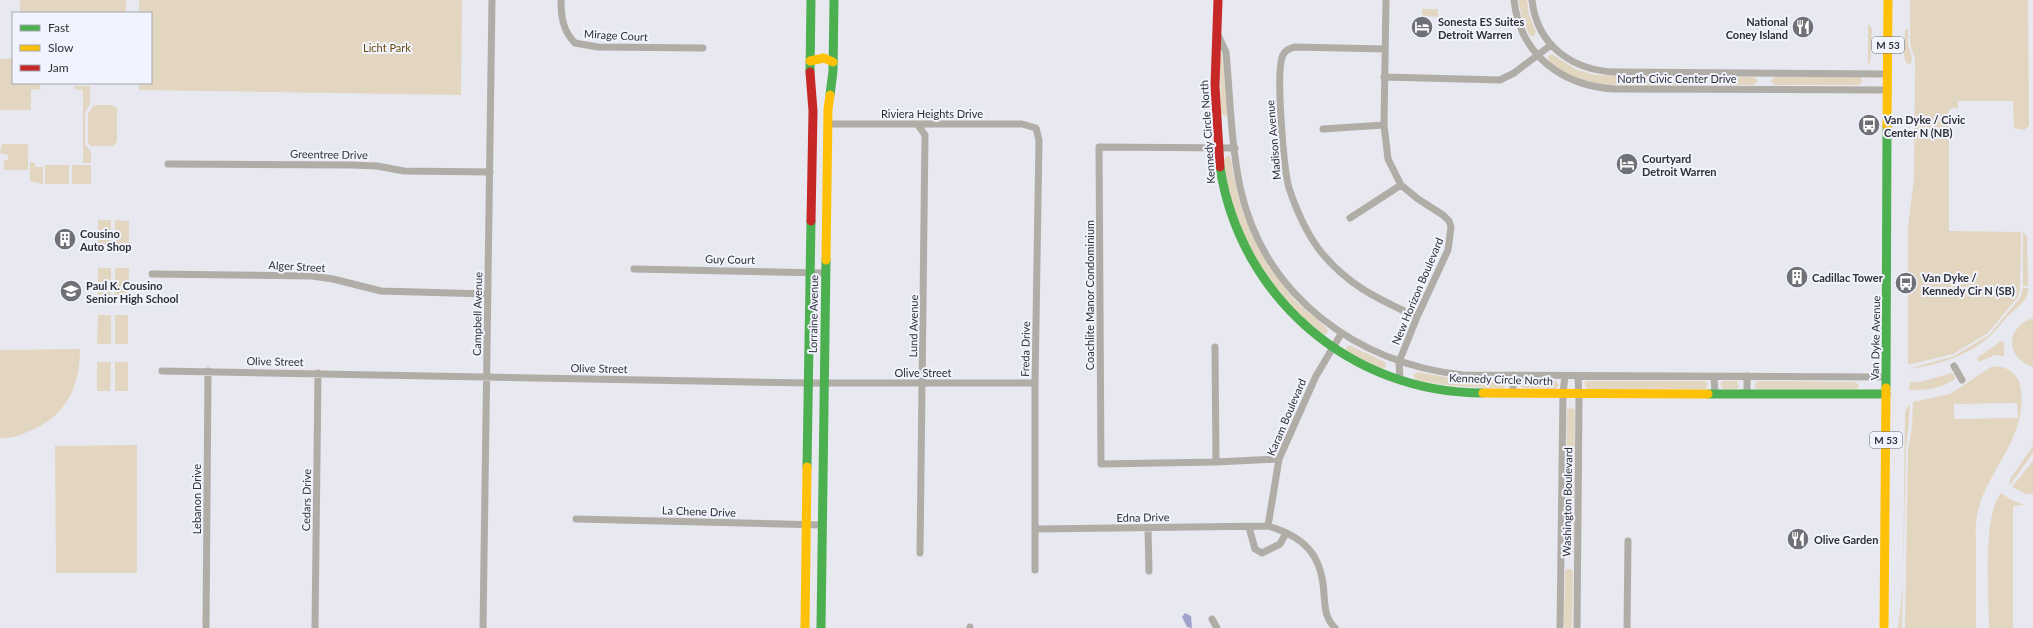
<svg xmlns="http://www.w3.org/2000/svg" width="2033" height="628" font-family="Lato,sans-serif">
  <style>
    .green { fill: #e2d6c0; fill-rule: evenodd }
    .water { fill: #a0a3ca }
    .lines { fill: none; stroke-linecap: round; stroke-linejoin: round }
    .street { stroke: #b0aca6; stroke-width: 7 }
    .fast { stroke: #4caf50; stroke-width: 9 }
    .slow { stroke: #ffc107; stroke-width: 9 }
    .jam { stroke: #c62828; stroke-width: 9 }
    .labels { text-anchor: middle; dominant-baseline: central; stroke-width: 4; stroke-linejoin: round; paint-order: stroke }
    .shield { fill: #f1f3fe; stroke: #6a6b72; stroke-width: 1 }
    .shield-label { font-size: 10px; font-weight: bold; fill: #303136 }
    .poi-label { font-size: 11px; font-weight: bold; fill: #303136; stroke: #f1f3fe; text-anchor: start }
    .street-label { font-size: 11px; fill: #303136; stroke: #f1f3fe }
    .park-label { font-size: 11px; fill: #674f0a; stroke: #f1f3fe }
  </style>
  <rect width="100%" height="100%" fill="#e8e8f0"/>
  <path class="green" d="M20,0H126V13H20Z
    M139,0H462L461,95L139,90V83H151V13H139Z
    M1518,0H1527L1529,15L1536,32L1534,36H1530L1523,22Z
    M1910,0H2028L2029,126L2024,130L2014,128L2013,101H1958V108L1949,109V231L2021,232L2020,290L2018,297L1988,333L1953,354L1908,365V227L1914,178L1915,69V59L1910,44Z
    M1422,9H1438V17L1422,16Z
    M1868,24L1872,29L1870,63H1868Z
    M1905,29H1908V44L1912,58L1911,64L1906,63L1904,56Z
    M1220,52L1222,53L1228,113L1225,116L1221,113Z
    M1552,54L1575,69L1595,75L1693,77L1696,81L1693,85C1650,85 1596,93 1559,69C1555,66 1550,63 1548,59L1549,55Z
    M13,58V83H39L41,89L31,90V110H0V59Z
    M1712,77H1754L1758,81L1754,85H1712L1709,81Z
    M1774,77H1860L1863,81L1859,85H1774L1771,81Z
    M74,86H90V104L85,113V144L91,152V163H83V90L74,89Z
    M94,105H112L117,108V141L114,146H91L88,143V114Z
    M2,144H28V170H4V160H8V155L0,153Z
    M1228,155L1231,159C1237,211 1259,260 1294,299C1304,310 1318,319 1328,330L1326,335C1317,334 1307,322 1300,315C1258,273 1229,219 1224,159Z
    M30,162L35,163V167H43V184L30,181Z
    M45,165H69V184H45Z
    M72,165H91V184H72Z
    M98,220H111V250H98Z
    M115,220L129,221V250L115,249Z
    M2023,232L2027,237L2028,286H2023Z
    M98,268H111V297H98Z
    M115,268H129L128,297H115Z
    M2023,288H2028C2029,301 2015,309 2007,317C2000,324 1995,332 1988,338C1967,356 1935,366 1908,369L1954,356L1989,335L2020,298Z
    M98,315H111V344H97Z
    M115,315H128V344H115Z
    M2033,318V367C2005,358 2005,327 2033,318Z
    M2001,341L2004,342V356L1995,355L1979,362L1977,358Z
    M1349,345L1385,362L1386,367L1382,369L1347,352L1346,348Z
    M80,349C80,388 65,418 27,432C18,436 10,439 0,438V350Z
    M97,362H111L110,391H97Z
    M115,362H128V391H115Z
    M1991,367C2003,365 2013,370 2019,381C2033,434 1986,469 1977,515C1975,528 1976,542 1976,555C1976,579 1976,604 1976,628H1905L1908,450L1912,427L1913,402L1950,394ZM2017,403L2018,418L1954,419V404Z
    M1417,372L1463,380H1504L1507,384L1504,388C1474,388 1445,386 1416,380L1413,375Z
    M1952,373L1954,374L1955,379C1941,389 1927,390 1909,390L1910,382H1920Z
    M1524,381H1556L1559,385L1556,389L1523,388L1521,386Z
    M1587,381H1705L1708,385L1705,389H1587L1584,383Z
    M1723,381H1737L1739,387L1736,389H1723L1720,384Z
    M1757,381L1856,382L1859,386L1857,389H1757L1754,386Z
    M1909,404L1910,408L1906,450L1902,628H1898L1903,585L1905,412Z
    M1571,407L1575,410L1574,498L1570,502L1566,498L1567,410Z
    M137,445V573H56L55,446Z
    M2033,446V453L2010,485V479Z
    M2033,461V494H2026L2012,487Z
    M2001,493L2010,499L2024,505L2013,506V628H1989C1989,597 1982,515 2001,493Z
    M1570,511L1574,515L1573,554L1569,558L1565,554L1566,515Z
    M1567,569H1571L1573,572L1572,625L1571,628H1566L1564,625L1565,572Z"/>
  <path class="water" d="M1185,613L1191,616L1192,628L1187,627L1182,617Z"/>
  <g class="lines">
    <path class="street" d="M561,0C561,17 563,31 575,43L598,47L703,48
      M1386,0L1384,125L1388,159L1401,185L1418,199L1443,215L1449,221L1451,227L1448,250L1417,317L1399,362L1400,379
      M1514,0C1520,55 1562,86 1615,89L1887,90
      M1532,0C1537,46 1573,71 1617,72L1887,74
      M1218,35L1226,52C1230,96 1231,143 1240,187C1264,296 1356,363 1463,375L1886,377
      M1385,49L1295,47C1290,48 1285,51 1283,55C1275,70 1284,170 1289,188C1296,209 1305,230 1318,248C1345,284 1378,299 1417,317
      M1384,77L1500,80L1514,73L1551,45
      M828,124H1022L1036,128L1039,140L1035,383V570
      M918,125L925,135L920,553
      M1323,129L1384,125
      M1235,148L1099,147L1101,464L1216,462L1279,459
      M168,164L351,165L377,166L404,171L490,172
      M1350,218L1401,185
      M634,269L826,273
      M152,274L312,276L333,279L381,291L487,294
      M1215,347L1216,462
      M1954,366L1962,380
      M162,371L809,383H1035
      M1714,376L1715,394
      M1747,376V393
      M1513,393V376
      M576,519L822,525
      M1268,526L1279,459L1316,376L1341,334
      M1249,527L1255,549L1262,553L1280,544L1286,533
      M1148,528L1149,571
      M1037,529L1268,526C1305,537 1322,555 1324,594C1325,607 1325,618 1335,628
      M1212,619L1217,628
      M970,627V628
      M206,628L208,371
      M315,628L318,373
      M483,628L492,0
      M1560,628L1563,393L1565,376
      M1577,628L1579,399L1578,376
      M1627,628L1628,541"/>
    <path class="fast" d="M810,72L811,0
      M830,95L833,71L834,0
      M1220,167C1240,298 1351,393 1483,393
      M1886,388L1887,126
      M1708,394H1886
      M807,467L811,221
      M821,628L826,260"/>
    <path class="slow" d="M810,61L824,58L833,62
      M1887,126L1888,0
      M826,260L828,109L830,95
      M1483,393L1708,394
      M805,628L807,467
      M1884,628L1886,388"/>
    <path class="jam" d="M1218,0L1215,86L1220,167
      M810,72L813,111L811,221"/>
  </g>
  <defs>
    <g id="hotel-disc" transform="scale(1.15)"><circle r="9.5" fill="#707177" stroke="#f1f3fe"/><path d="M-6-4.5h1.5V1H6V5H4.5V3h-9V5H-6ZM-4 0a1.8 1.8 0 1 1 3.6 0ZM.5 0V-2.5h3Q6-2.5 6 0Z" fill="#fff"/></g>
    <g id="restaurant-disc" transform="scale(1.15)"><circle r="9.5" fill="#707177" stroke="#f1f3fe"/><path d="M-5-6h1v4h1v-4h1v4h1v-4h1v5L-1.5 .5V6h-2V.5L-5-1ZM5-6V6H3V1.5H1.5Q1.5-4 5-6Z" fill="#fff"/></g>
    <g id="bus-disc" transform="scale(1.15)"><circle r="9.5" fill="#707177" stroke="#f1f3fe"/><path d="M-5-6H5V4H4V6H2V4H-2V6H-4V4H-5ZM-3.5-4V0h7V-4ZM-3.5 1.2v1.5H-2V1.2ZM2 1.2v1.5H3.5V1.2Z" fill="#fff"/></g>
    <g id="building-disc" transform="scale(1.15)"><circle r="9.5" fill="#707177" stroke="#f1f3fe"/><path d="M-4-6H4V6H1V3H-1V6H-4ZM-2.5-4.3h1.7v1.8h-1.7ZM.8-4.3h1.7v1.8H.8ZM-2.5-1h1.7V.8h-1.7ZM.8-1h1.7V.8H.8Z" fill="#fff"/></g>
    <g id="school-disc" transform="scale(1.15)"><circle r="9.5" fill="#707177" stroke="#f1f3fe"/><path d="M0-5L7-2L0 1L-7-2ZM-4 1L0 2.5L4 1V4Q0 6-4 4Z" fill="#fff"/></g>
  </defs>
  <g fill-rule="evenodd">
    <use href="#hotel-disc" x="1422" y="27"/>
    <use href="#restaurant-disc" x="1803" y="27"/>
    <use href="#bus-disc" x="1869" y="125"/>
    <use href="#hotel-disc" x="1627" y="164"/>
    <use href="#building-disc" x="65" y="239"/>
    <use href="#building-disc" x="1797" y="277"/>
    <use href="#bus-disc" x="1906" y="283"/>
    <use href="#school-disc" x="71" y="291"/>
    <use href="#restaurant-disc" x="1798" y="539"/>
  </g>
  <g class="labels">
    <g class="shield">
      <rect x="1872" y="37" width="32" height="16" rx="3"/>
      <rect x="1870" y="432" width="32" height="16" rx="3"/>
    </g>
    <g class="shield-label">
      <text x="1888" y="45">M 53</text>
      <text x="1886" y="440">M 53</text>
    </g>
    <g class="poi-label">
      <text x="1438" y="21">Sonesta ES Suites<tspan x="1438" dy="13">Detroit Warren</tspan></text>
      <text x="1788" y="21" text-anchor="end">National<tspan x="1788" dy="13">Coney Island</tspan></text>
      <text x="1884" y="119">Van Dyke / Civic<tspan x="1884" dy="13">Center N (NB)</tspan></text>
      <text x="1642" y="158">Courtyard<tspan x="1642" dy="13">Detroit Warren</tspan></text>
      <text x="80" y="233">Cousino<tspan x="80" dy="13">Auto Shop</tspan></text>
      <text x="1812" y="277">Cadillac Tower</text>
      <text x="1922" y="277">Van Dyke /<tspan x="1922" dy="13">Kennedy Cir N (SB)</tspan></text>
      <text x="86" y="285">Paul K. Cousino<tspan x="86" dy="13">Senior High School</tspan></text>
      <text x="1814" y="539">Olive Garden</text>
    </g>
    <g class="street-label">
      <text transform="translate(616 35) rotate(3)">Mirage Court</text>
      <text x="1677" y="78">North Civic Center Drive</text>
      <text x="932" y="113">Riviera Heights Drive</text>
      <text transform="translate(1207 132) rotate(-94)">Kennedy Circle North</text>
      <text transform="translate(1273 140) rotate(-95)">Madison Avenue</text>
      <text transform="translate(329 154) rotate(1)">Greentree Drive</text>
      <text transform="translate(730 259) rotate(1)">Guy Court</text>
      <text transform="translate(297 266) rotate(3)">Alger Street</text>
      <text transform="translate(1417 291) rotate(-67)">New Horizon Boulevard</text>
      <text transform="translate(1089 295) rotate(-90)">Coachlite Manor Condominium</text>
      <text transform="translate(477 314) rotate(-89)">Campbell Avenue</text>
      <text transform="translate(813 314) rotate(-89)">Lorraine Avenue</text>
      <text transform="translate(913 326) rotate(-89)">Lund Avenue</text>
      <text transform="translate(1875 338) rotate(-89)">Van Dyke Avenue</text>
      <text transform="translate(1025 349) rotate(-89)">Freda Drive</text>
      <text transform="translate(275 361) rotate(1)">Olive Street</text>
      <text transform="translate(599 368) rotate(1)">Olive Street</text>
      <text x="923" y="372">Olive Street</text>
      <text transform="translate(1501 379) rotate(2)">Kennedy Circle North</text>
      <text transform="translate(1286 417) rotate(-67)">Karam Boulevard</text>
      <text transform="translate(196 499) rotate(-90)">Lebanon Drive</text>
      <text transform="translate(306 500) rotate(-89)">Cedars Drive</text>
      <text transform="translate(1567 502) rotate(-89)">Washington Boulevard</text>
      <text transform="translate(699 511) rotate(2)">La Chene Drive</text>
      <text transform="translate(1143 517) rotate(-1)">Edna Drive</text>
    </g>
    <g class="park-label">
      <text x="387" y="47">Licht Park</text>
    </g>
  </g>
  <rect x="12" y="12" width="140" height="72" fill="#f1f3fe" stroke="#a4a5ae"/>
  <rect x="20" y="25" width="20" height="6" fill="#4caf50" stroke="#a4a5ae"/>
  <text x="48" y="32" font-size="12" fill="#303136">Fast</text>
  <rect x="20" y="45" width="20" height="6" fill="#ffc107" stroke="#a4a5ae"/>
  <text x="48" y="52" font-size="12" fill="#303136">Slow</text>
  <rect x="20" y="65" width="20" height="6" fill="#c62828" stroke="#a4a5ae"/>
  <text x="48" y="72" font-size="12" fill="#303136">Jam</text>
</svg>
